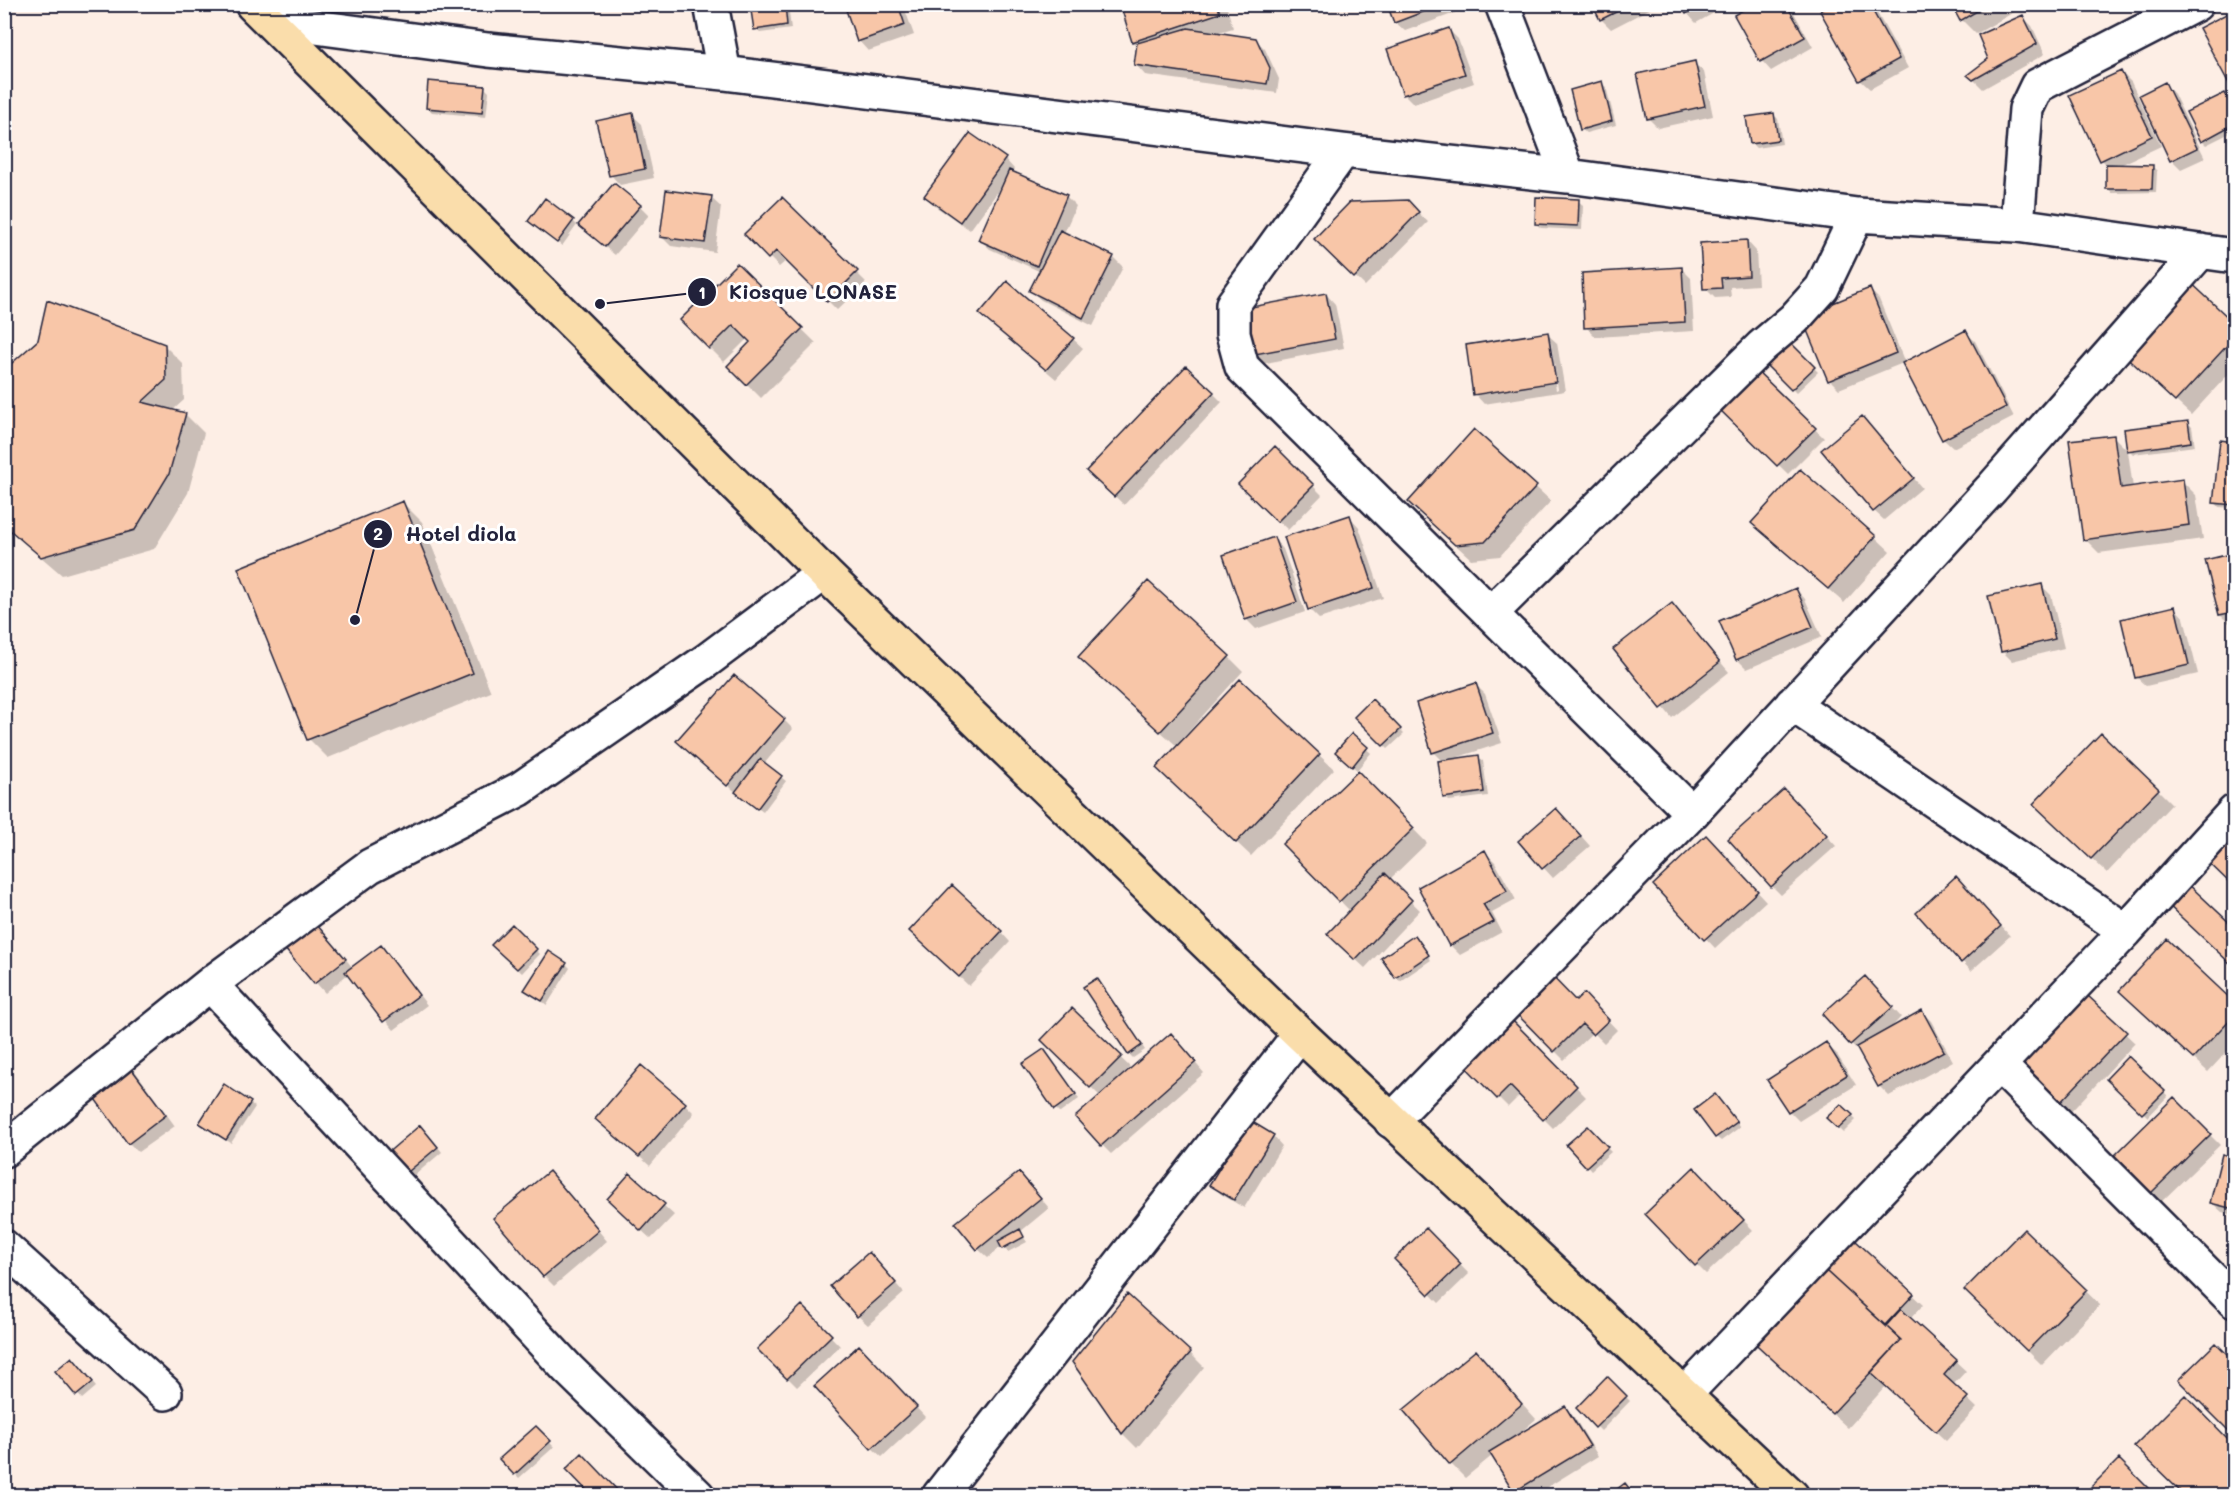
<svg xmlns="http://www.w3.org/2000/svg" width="2239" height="1500" font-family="Mali,sans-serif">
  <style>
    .shadow { fill: #0003; fill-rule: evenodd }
    .building { fill: #f8c6a8; stroke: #22223b; stroke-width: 1.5 }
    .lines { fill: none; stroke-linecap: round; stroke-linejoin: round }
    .minor-casing { stroke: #22223b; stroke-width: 38 }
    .major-casing { stroke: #22223b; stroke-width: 38 }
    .minor { stroke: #fff; stroke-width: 33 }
    .major { stroke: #faddab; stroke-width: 33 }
    .leader { fill: none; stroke: #22223b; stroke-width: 2 }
    .callout-dot { fill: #22223b; stroke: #fff; stroke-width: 2 }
    .mark-label { font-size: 18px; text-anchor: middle; font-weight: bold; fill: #fff }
    .callout-label { font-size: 20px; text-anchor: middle; font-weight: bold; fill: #22223b; stroke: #fff; stroke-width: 6; stroke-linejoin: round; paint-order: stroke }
  </style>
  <rect width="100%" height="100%" fill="#fdeee5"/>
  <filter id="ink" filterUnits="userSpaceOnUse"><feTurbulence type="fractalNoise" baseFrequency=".0167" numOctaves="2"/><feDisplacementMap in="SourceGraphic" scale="12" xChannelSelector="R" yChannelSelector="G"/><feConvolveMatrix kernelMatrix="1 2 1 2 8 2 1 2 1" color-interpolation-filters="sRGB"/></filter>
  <g filter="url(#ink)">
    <path class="shadow" d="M752,4H788L791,29L760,33L755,29Z
      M846,4H903L914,35L868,51L859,41Z
      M1121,4H1226L1233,28L1216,33L1255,39L1265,49L1279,79L1277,93L1145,75L1136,65L1138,46L1133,41Z
      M1327,4H1347L1332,10Z
      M1389,4H1452L1455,13L1405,31L1395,22Z
      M1594,4H1659L1611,29L1601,19Z
      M1682,4H1730L1696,23L1687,13Z
      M1756,4H1789L1813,47L1771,71L1762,61L1736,15Z
      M1834,4H1872L1908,68L1870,89L1860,80Z
      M1953,4H2028L1976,34L1962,20Z
      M2234,12V90L2201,29Z
      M2023,17L2032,26L2045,54L1983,89L1969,75L1990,59Z
      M1449,30L1458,39L1474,83L1414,104L1404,94Z
      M1694,63L1704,72L1713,116L1658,128L1648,118Z
      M2121,72L2131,82L2161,146L2118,166H2152L2157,171L2156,192L2112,193L2108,188V166L2102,160Z
      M1601,83L1606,87L1616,125L1586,133L1581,129Z
      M2165,84L2174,94L2205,158L2181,169L2172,160Z
      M484,87L489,92L486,117L432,112L427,107Z
      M2224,95L2234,110V131L2206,145L2202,141Z
      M632,115L642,124L654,178L620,185L611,175Z
      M1774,115L1778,119L1782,144L1756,148L1751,143Z
      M1005,159L1014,169L1011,173L1066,196L1076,206L1064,233L1113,257L1123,267L1093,326L1041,300L1031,291L1041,272L990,249L980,240L1004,183L970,230L935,206L925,196Z
      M711,198L721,207L715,252L671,246L661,236Z
      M782,199L866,282L837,310L787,260L779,267L746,234Z
      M1578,201L1583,205L1582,230L1541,228L1536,224Z
      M1407,202L1428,222L1365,286L1316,239Z
      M640,206L649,215L615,255L589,234Z
      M573,221L577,225L562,246L534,225Z
      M1747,241L1756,251L1758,285L1730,287L1731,297L1715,298L1705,288Z
      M737,265L816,343L761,398L729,366L752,342L748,338L724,362L682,320Z
      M1682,269L1691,278L1694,331L1596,337L1586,327Z
      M2186,280L2234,326V368L2191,415L2135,364Z
      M1869,289L1879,299L1905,363L1965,332L1975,341L2014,417L1953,448L1943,439L1903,363L1839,389L1830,380Z
      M1326,294L1335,304L1344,348L1261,364L1251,354Z
      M990,323L1073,339L1083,348L1056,379Z
      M1547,334L1557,343L1565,391L1484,404L1475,394ZM1548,342H1551L1558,389L1556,390Z
      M1788,342L1818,372L1796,393L1767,364Z
      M164,345L183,364L184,400L172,411L185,414L204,433L188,493L154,549L62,575L4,525Z
      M1750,366L1824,438L1788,474L1715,403Z
      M1213,393L1222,402L1124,505L1098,480Z
      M2188,423L2192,427L2195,446L2133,454L2129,450Z
      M1871,427L1922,488L1884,520L1874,511Z
      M1474,431L1551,501L1500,556L1471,559L1424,516Z
      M2113,436L2128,451L2133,488L2182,481L2196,495L2203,539L2099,553L2085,539Z
      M2221,442L2234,443V508L2219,507L2215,502Z
      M1275,448L1322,495L1288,530L1240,484Z
      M403,503L422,522L491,692L328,758L309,739Z
      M1350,517L1359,527L1383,598L1319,619L1310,610L1286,538Z
      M1768,537H1875L1890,551L1844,603Z
      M1274,539L1283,549L1305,612L1256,629L1246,619Z
      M2234,555V623L2230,624L2220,615L2207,561Z
      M2042,586L2051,595L2064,648L2012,661L2002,651Z
      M1796,589L1805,599L1822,637L1747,669L1738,660L1721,622Z
      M1672,605L1729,672L1672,718L1615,649Z
      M2175,608L2184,618L2198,674L2146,686L2136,677Z
      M1229,657L1243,671L1181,740L1183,742L1240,681L1334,769L1251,856L1172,782L1178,747L1094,672Z
      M1476,685L1485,694L1502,743L1455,758V760L1478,757L1483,761L1488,796L1449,801L1445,797L1443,762L1434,753L1418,704Z
      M1372,702L1404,734L1388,749L1356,717Z
      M784,720L793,729L764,764L786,781L763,812L738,794L688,751Z
      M1352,736L1371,753L1357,770L1341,757Z
      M1358,773L1427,843L1389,880L1420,910L1365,968L1338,943L1350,911L1284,844Z
      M2158,790L2172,804L2107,873L2049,818Z
      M1794,800L1836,846L1781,895L1772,886Z
      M1566,819L1590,846L1553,878L1520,842Z
      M2234,826V885L2205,857Z
      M1716,847L1766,901L1715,948L1655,885Z
      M1485,852L1495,862L1516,900L1492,913L1502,932L1460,955L1450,945Z
      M1966,887L2010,936L1971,971L1962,961Z
      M2181,916L2232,927L2234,925V966Z
      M512,926L540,954L522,973L493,945Z
      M321,929L353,968L381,947L427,1005L394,1030L348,974L325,993L282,944Z
      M1001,932L1010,942L969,986L921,941Z
      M1416,939L1431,960L1400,981L1396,977Z
      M2167,941L2234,1004V1044L2208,1072L2135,1005Z
      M566,964L570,968L547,1005L526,990Z
      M1101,984L1145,1050L1133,1058L1129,1054Z
      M1874,988L1901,1017L1889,1030L1922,1012L1931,1021L1953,1061L1889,1096L1880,1087L1861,1054L1824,1015Z
      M1584,995L1617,1030L1604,1043L1593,1032L1564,1060L1513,1009L1576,1003Z
      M2087,997L2135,1043L2066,1117L2026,1081Z
      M1072,1011L1130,1067L1124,1073L1126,1075L1180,1045L1204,1073L1111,1154L1102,1145L1101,1097L1043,1040Z
      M1506,1016L1586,1097L1553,1128L1520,1095L1508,1107L1461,1060Z
      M1826,1044L1836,1053L1856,1085L1799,1121L1789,1111L1769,1080Z
      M1048,1055L1079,1099L1060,1113L1056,1109Z
      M2129,1058L2168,1096L2148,1117L2108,1079Z
      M125,1062L135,1071L175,1126L138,1152L129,1143Z
      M2174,1099L2220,1145L2160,1203L2115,1157Z
      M1719,1100L1740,1127L1721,1141L1716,1137Z
      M250,1103L255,1107L231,1143L205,1127Z
      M685,1104L694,1113L650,1166L597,1119Z
      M1841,1106L1856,1120L1843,1133L1828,1118Z
      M1588,1128L1611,1152L1591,1170L1568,1145Z
      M425,1131L442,1152L409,1180L404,1175Z
      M1273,1136L1282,1146L1244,1208L1221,1194L1211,1184Z
      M2223,1156L2234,1159V1215L2222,1212L2212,1203Z
      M1694,1170L1753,1230L1706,1274L1647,1215Z
      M630,1175L674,1215L651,1239L618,1209Z
      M559,1183L607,1241L554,1286L544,1276Z
      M1028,1183L1049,1208L1020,1232L1027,1242L1008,1252L1002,1246L988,1258L978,1249Z
      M1426,1230L1469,1274L1439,1303L1396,1259Z
      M2024,1231L2100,1305L2042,1365L1966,1290Z
      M1845,1232L1923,1305L1910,1319L1966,1371L1953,1385L1977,1408L1946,1441L1886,1386L1848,1428L1762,1350Z
      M879,1264L904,1293L868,1325L858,1316Z
      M802,1307L840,1346L797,1387L759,1349Z
      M2216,1345L2234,1363V1434L2180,1380Z
      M1476,1352L1536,1419L1520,1433L1521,1434L1564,1408L1574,1417L1598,1456L1533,1496H1519L1515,1491L1493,1455L1465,1478L1451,1464Z
      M1190,1353L1204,1367L1137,1448L1123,1434L1074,1362Z
      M868,1356L925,1417L882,1457L872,1448Z
      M76,1364L96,1387L82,1399L57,1371Z
      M1607,1378L1630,1401L1601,1431L1578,1408Z
      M2185,1397L2234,1447V1496H2187Z
      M536,1428L554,1447L519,1478L501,1459Z"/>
    <path class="building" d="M750,4H785L787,25L754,30Z
      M844,4H898L905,25L857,42Z
      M1120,4H1217L1220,13L1132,42Z
      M1387,4H1444L1394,23Z
      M1592,4H1632L1600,20Z
      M1680,4H1703L1686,14Z
      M1753,4H1786L1805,37L1760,62L1734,15Z
      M1830,4H1869L1899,59L1859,81L1820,11Z
      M1951,4H1989L1960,21Z
      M2234,10V93L2199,28Z
      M2023,15L2037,44L1973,80L1967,75L1988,59L1978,35Z
      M1188,28L1256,38L1270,68L1267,84L1134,65L1137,43Z
      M1449,28L1465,74L1403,95L1387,49Z
      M1695,61L1705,106L1647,119L1637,74Z
      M2121,71L2152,136L2100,161L2069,95Z
      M428,81L485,86L482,113L426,108Z
      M1602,81L1612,121L1580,130L1570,90Z
      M2165,82L2197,148L2170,161L2139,95Z
      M2225,93L2234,111V124L2201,142L2186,112Z
      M633,113L645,169L609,176L596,121Z
      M1774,113L1778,140L1750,144L1746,117Z
      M970,133L1006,158L960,222L924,196Z
      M2106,164L2153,165L2152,189H2106Z
      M1009,170L1067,195L1037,266L978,240Z
      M614,183L641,205L605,247L578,225Z
      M666,190L712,196L705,243L660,237Z
      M782,197L858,271L827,302L776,251L768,259L744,234Z
      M1536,197L1579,199L1578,226L1535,224Z
      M545,198L574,220L557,243L528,221Z
      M1408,200L1419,212L1354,278L1314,239L1350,202Z
      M1060,230L1114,256L1083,318L1029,291Z
      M1747,240L1749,276L1721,278L1722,288L1703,289L1700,243Z
      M737,263L803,328L746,385L727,366L750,342L733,325L709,349L680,320Z
      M1682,267L1685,322L1584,328L1582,273Z
      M2186,278L2234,323V338L2175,402L2119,350Z
      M1007,281L1074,338L1046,370L979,314Z
      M1870,288L1896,353L1828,381L1801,316Z
      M1326,293L1335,339L1250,355L1241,309Z
      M47,300L165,344L166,380L142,402L186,413L169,474L135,530L41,557L4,525V370L38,340Z
      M1966,330L2006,407L1942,440L1902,363Z
      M1548,332L1556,382L1473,395L1466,345Z
      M1788,340L1815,367L1791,390L1765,364Z
      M1750,364L1816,428L1777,466L1713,403Z
      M1186,366L1214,392L1114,497L1086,471Z
      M1862,416L1914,478L1873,512L1821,450Z
      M2188,421L2191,442L2127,451L2124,429Z
      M1474,429L1537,486L1485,542L1455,545L1408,502Z
      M2114,435L2121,488L2183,479L2189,525L2083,540L2069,440Z
      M2220,440L2234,442V505L2213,503Z
      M1275,446L1314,485L1277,522L1238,484Z
      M1800,469L1876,536L1828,589L1751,523Z
      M403,501L473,673L307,740L238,568Z
      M1350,515L1374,588L1308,610L1284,537Z
      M1274,537L1297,602L1245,620L1223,555Z
      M2234,553V612L2219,615L2205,560Z
      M1148,581L1230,656L1160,732L1078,657Z
      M2042,584L2055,639L2001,652L1988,596Z
      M1796,588L1813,627L1736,660L1719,621Z
      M1672,603L1720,662L1661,709L1613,649Z
      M2175,606L2189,665L2135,678L2121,619Z
      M734,675L785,719L727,786L676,741Z
      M1240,679L1320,754L1236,843L1156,768Z
      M1476,683L1493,733L1432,753L1416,703Z
      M1372,699L1401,729L1383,746L1354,717Z
      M1352,733L1368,747L1352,767L1335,752Z
      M2101,733L2159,789L2091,859L2033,804Z
      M1479,755L1484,792L1443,798L1438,761Z
      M760,759L782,776L757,809L735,792Z
      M1358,771L1414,828L1339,902L1282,844Z
      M1784,789L1827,835L1771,887L1728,839Z
      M1556,808L1581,836L1542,869L1518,841Z
      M2234,824V887L2203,857Z
      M1706,835L1758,891L1704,940L1653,885Z
      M1485,850L1507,891L1483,904L1494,922L1449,946L1418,887Z
      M1385,873L1412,900L1355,960L1327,934Z
      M1956,876L2001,926L1961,963L1916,913Z
      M2185,881L2232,925L2234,922V967L2165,902Z
      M952,885L1002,931L959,977L909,931Z
      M311,918L346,959L314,984L280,943Z
      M512,924L537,949L517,969L491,945Z
      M1415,935L1429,955L1395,978L1381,958Z
      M2167,939L2234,1002V1015L2193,1059L2119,991Z
      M381,945L419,995L383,1022L345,972Z
      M549,951L567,963L542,1001L524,990Z
      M1549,973L1576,1001L1584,993L1609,1020L1593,1035L1582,1024L1554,1052L1511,1008Z
      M1865,976L1893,1007L1850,1045L1822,1014Z
      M1097,978L1142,1045L1128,1055L1083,987Z
      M2087,995L2127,1032L2055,1108L2015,1071Z
      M1072,1008L1122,1056L1090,1088L1041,1040Z
      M1922,1010L1944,1051L1878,1087L1856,1047Z
      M1506,1014L1577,1086L1543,1120L1510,1086L1497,1099L1459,1060Z
      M1171,1033L1196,1062L1101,1146L1075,1117Z
      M1826,1042L1847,1075L1788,1112L1767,1080Z
      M1044,1049L1076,1094L1054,1110L1022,1064Z
      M2128,1056L2165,1091L2142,1114L2106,1079Z
      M125,1060L166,1115L128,1144L87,1088Z
      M641,1065L686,1103L639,1157L595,1119Z
      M224,1084L251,1102L226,1140L199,1123Z
      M1715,1094L1737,1122L1715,1138L1694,1110Z
      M2174,1097L2211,1134L2149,1195L2113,1157Z
      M1841,1104L1853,1115L1838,1129L1826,1118Z
      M1249,1120L1274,1135L1234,1200L1209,1185Z
      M420,1125L438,1147L403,1176L385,1155Z
      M1588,1126L1608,1147L1586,1167L1566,1145Z
      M2222,1154L2234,1157V1209L2210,1203Z
      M1694,1167L1744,1220L1695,1266L1645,1214Z
      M549,1171L599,1230L543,1277L493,1218Z
      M1019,1172L1041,1198L977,1250L955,1223Z
      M630,1173L665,1204L641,1231L607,1199Z
      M1426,1228L1461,1264L1429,1295L1394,1259Z
      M1020,1229L1024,1237L1002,1249L998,1241Z
      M2024,1229L2087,1290L2027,1351L1964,1290Z
      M1844,1230L1914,1294L1885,1325L1815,1261Z
      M869,1252L896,1283L857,1317L830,1286Z
      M1815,1261L1901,1340L1832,1414L1746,1335Z
      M1127,1294L1191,1352L1122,1434L1072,1362Z
      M802,1305L832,1335L787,1379L757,1349Z
      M1901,1309L1957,1360L1944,1375L1968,1397L1936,1432L1871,1373L1901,1340L1886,1326Z
      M2216,1343L2234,1361V1436L2178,1380Z
      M859,1345L917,1407L871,1449L814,1386Z
      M1476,1350L1522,1404L1450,1465L1403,1410Z
      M72,1357L93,1382L76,1396L55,1371Z
      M1607,1376L1627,1396L1595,1428L1576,1408Z
      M2185,1395L2234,1445V1496H2185L2134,1446Z
      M1565,1406L1590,1446L1514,1492L1489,1452Z
      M536,1426L551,1441L514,1475L499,1459Z
      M582,1453L622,1495L621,1496H592L566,1469Z
      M2119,1459L2156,1496H2082Z
      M1625,1483L1635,1496H1608Z"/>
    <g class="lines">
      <g class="minor-casing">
        <path id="minor" d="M711,4L724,73
          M1502,4L1568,176
          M270,21L488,50L724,73L1343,151L1568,176L1857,215L2017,225L2234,256
          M1343,151L1233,304V334L1242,367L1692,813
          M2017,225L2026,109L2037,86L2196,4
          M1491,613L1762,346L1794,319L1822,288L1857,215
          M1792,704L2126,931
          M210,984L568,1369L698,1496
          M1999,1065L2234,1301
          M1391,1121L1692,813L1992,488L2201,251
          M4,1150L210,984L370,866L520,789L706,661L824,573
          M4,1247L165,1393
          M1685,1394L2126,931L2234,812
          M939,1496L1300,1034"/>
      </g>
      <g class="major-casing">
        <path id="major" d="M252,4L824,573L1300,1034L1792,1496"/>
      </g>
      <use href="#minor" class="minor"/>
      <use href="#major" class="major"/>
    </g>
  </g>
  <path class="leader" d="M600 304L702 292M355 620L378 534"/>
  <g class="callout-dot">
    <circle cx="600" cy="304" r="6"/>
    <circle cx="355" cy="620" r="6"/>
    <circle cx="702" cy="292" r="15"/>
    <circle cx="378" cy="534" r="15"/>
  </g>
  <g class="mark-label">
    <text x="702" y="299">1</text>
    <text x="378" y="540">2</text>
  </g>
  <g class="callout-label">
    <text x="813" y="299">Kiosque LONASE</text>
    <text x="461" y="541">Hotel diola</text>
  </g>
  <rect width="2239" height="1500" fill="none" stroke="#fff" stroke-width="24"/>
  <rect x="12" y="12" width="2215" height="1476" fill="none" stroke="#22223b" stroke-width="2" filter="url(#ink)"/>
</svg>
